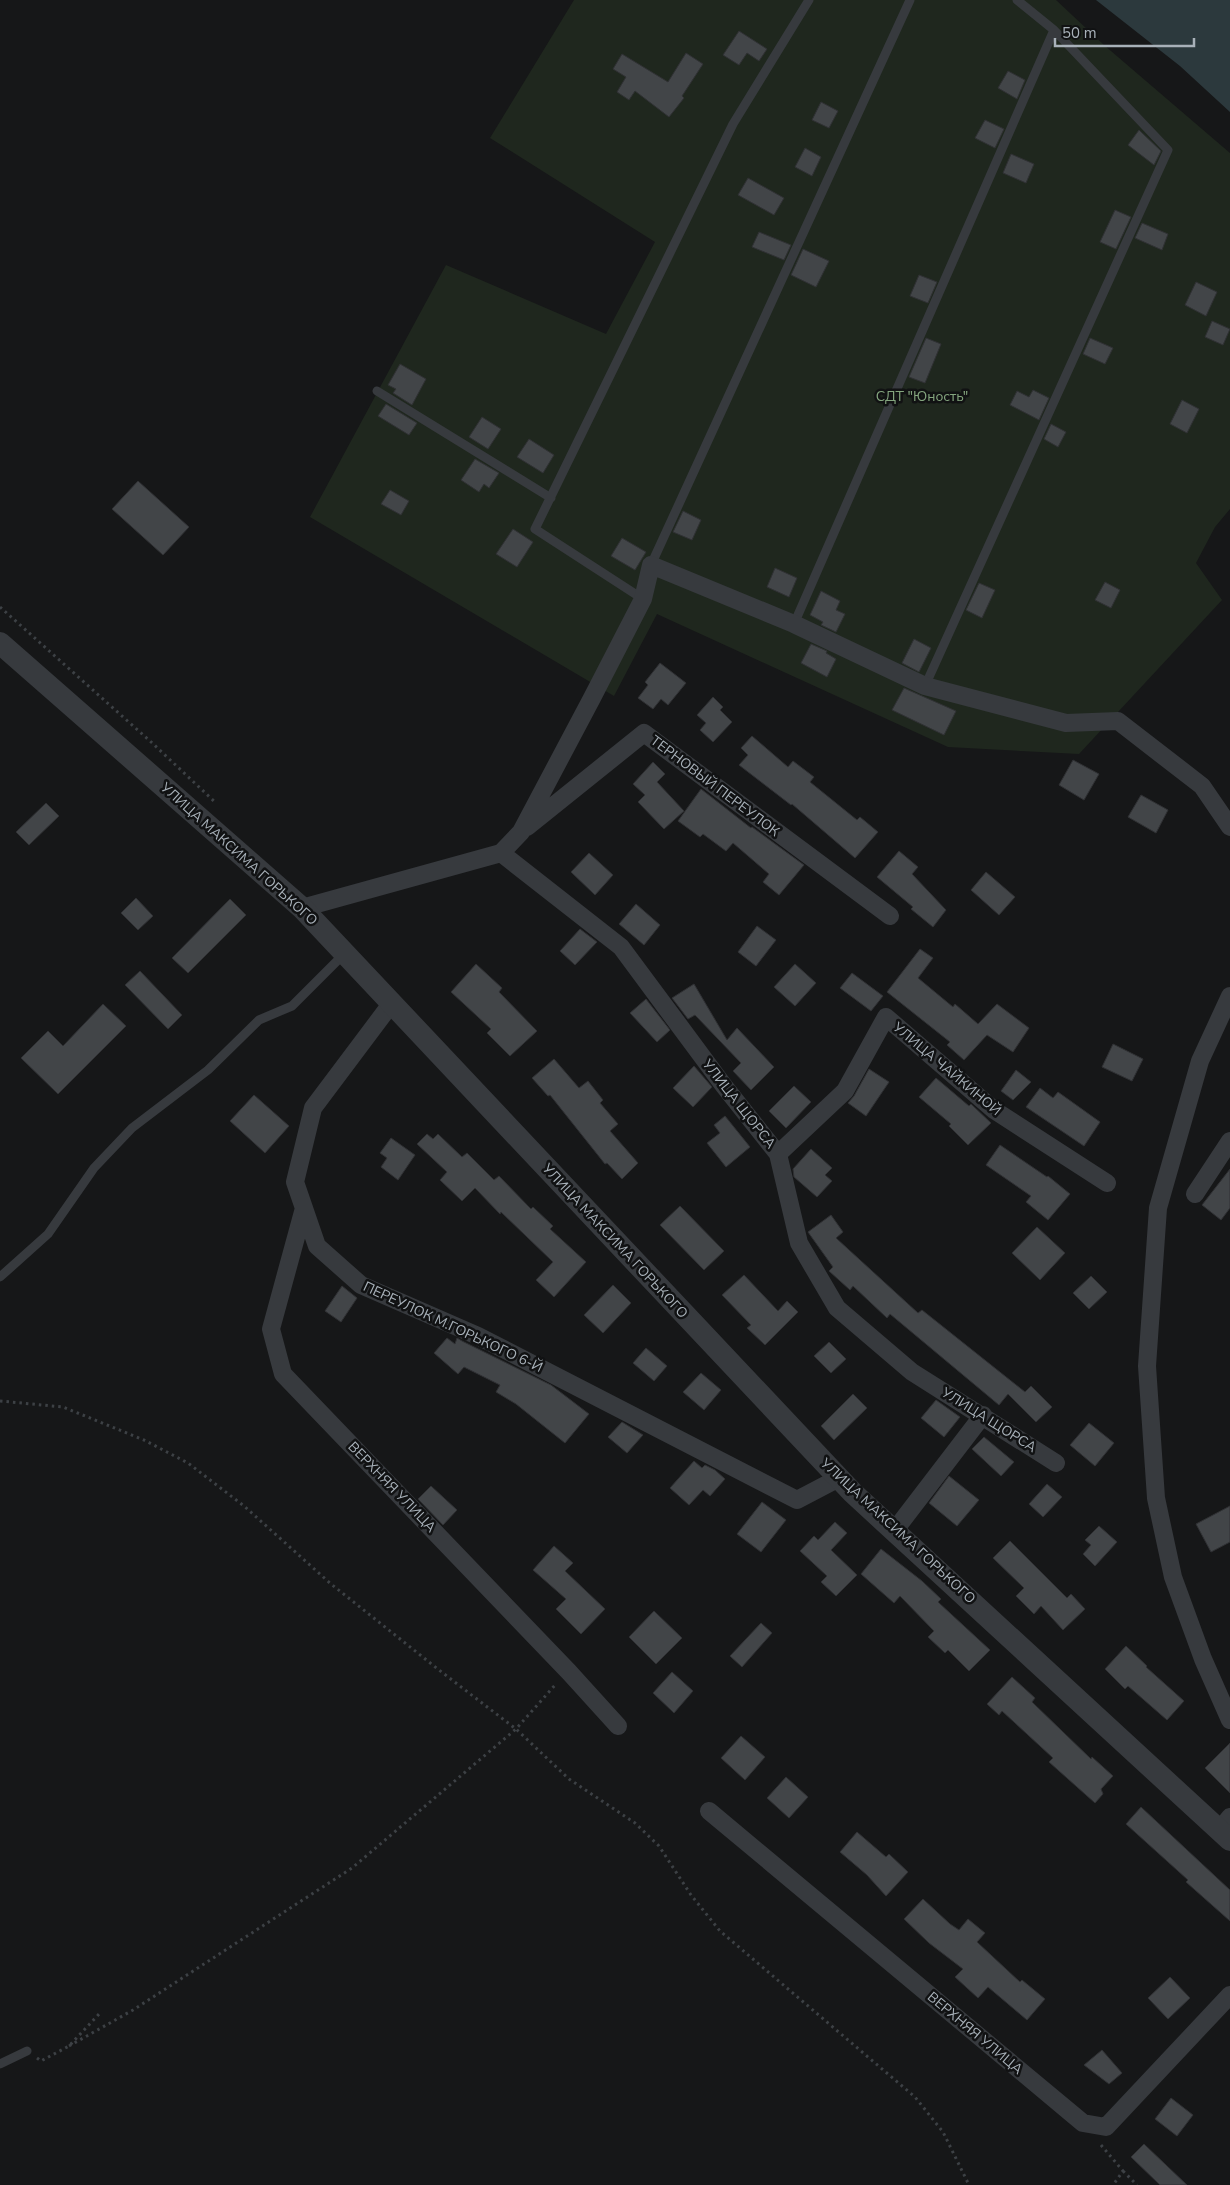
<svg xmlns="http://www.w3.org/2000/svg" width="1230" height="2185" font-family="'Nunito Sans',sans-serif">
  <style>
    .green { fill: #1f271e }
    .water { fill: #2c393d }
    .building { fill: #424548; stroke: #303134 }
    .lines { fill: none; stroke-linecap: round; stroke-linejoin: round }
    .path { stroke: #3d4145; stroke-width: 3; stroke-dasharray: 2.5 4; stroke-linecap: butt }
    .service { stroke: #373a3e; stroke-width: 9 }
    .minor { stroke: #373a3e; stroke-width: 18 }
    .tertiary { stroke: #373a3e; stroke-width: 22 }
    .labels { text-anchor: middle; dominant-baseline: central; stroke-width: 5; stroke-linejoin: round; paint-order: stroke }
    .park-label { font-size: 14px; fill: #84a57e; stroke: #111213 }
    .street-label { font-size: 14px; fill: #a8b1b9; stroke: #111213 }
  </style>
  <rect width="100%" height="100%" fill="#161718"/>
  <path class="green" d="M574,0H1056L1104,45L1230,153V509L1215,527L1196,563L1222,600L1079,754L948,747L657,614L614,696L310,517L446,265L606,334L655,242L490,138Z"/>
  <path class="water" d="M1096,0H1230V112L1180,66Z"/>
  <path class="building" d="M739,31L767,49L759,61L747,53L739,65L723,55Z
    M686,53L703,64L682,96L684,98L669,117L635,91L629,100L617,92L626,77L613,69L622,54L668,82Z
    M1008,71L1025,80L1017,99L998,88Z
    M821,102L838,111L829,128L812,120Z
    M985,120L1004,129L995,148L975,138Z
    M1139,130L1161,151L1154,165L1128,145Z
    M805,148L821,157L812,176L795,167Z
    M1011,154L1034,164L1026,183L1003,173Z
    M748,178L784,198L774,215L738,195Z
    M1115,210L1131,217L1116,249L1100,242Z
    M1142,223L1168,234L1162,250L1135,238Z
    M759,232L791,245L784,260L752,247Z
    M803,249L829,261L816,287L791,275Z
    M919,275L937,282L928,303L910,296Z
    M1196,282L1217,292L1206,316L1185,305Z
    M1212,321L1230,329L1223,345L1205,337Z
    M926,338L941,344L925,383L909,377Z
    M1090,338L1113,348L1105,364L1083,354Z
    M400,364L426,379L412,405L393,393L396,389L388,385Z
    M1033,390L1049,398L1039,420L1010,405L1017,391L1029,397Z
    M1182,400L1199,409L1187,433L1170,424Z
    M386,404L417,423L409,435L378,416Z
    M482,417L501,429L488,449L469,437Z
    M1051,424L1066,432L1058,447L1044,439Z
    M529,439L554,455L543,473L517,457Z
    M475,459L499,473L489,488L484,484L479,492L461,480Z
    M138,481L189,527L163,555L112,509Z
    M390,490L409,501L401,515L381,504Z
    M683,511L701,520L692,540L673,532Z
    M513,529L533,542L517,567L496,554Z
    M622,538L646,552L635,570L611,556Z
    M775,568L797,578L789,597L767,587Z
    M1105,582L1120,590L1111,608L1095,600Z
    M979,583L995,590L982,618L966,610Z
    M821,591L840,601L836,610L845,614L836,632L821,625L823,622L810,615Z
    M914,639L931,648L919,672L902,663Z
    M811,644L827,651L826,653L836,659L827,677L801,663Z
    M660,663L686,683L668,705L661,699L653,709L638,698L648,685L645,682Z
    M904,688L956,711L944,735L892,710Z
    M713,697L723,707L720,710L732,722L713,742L700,730L706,723L697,715Z
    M752,736L788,767L793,761L814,777L810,782L857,820L860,817L878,832L855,858L792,804L791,805L739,765L748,755L741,748Z
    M1073,760L1099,774L1084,800L1059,785Z
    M653,762L665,774L657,782L684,811L664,829L638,802L645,795L633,784Z
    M701,789L751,828L752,827L804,865L779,895L763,882L769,874L733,843L726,851L703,834L700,837L678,821Z
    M1141,795L1168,810L1156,833L1128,817Z
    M46,803L59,816L29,845L16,832Z
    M899,851L918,867L912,874L946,910L933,927L911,909L913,907L877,877Z
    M589,853L613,875L595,895L571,872Z
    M986,872L1015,897L999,915L971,890Z
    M136,898L153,916L138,930L121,913Z
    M230,899L246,915L188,973L172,958Z
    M636,904L660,925L644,945L619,924Z
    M757,926L776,940L756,966L738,952Z
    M580,929L597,942L575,965L560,951Z
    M920,949L933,958L918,978L953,1007L955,1004L978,1024L997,1004L1029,1028L1013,1052L987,1035L964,1060L947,1045L950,1042L887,992Z
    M476,964L502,988L499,992L537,1031L510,1056L487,1033L491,1029L451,992Z
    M795,964L816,983L795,1006L774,987Z
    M140,971L182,1015L168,1029L125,985Z
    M852,973L883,996L871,1011L840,988Z
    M694,984L727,1040L737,1028L774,1067L751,1090L733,1071L741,1063L695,1015L688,1019L672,998Z
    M646,999L670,1030L657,1042L630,1013Z
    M103,1004L126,1026L58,1094L21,1058L48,1031L63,1046Z
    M1113,1044L1143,1059L1132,1081L1102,1067Z
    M554,1059L579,1088L588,1081L603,1100L600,1103L618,1124L610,1131L638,1163L622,1179L607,1163L605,1164L550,1095L548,1096L532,1078Z
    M694,1066L712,1087L693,1107L673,1088Z
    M869,1069L889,1082L866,1116L848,1103L854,1096Z
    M1016,1070L1031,1082L1013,1100L1001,1091Z
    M936,1078L969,1106L971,1104L991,1123L968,1145L949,1126L951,1124L919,1097Z
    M794,1086L811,1102L786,1128L769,1111Z
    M1040,1088L1053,1098L1058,1092L1100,1122L1084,1146L1026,1107Z
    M254,1095L289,1126L265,1153L230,1121Z
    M725,1116L750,1147L726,1167L707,1143L720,1133L714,1125Z
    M427,1134L433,1139L438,1134L462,1157L467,1153L494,1180L499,1176L531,1209L533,1207L553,1226L550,1229L586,1262L554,1297L536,1280L553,1262L501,1212L500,1214L475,1188L462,1201L440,1180L447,1172L417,1144Z
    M391,1138L415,1155L398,1180L381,1167L387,1158L380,1153Z
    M1000,1145L1047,1177L1048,1176L1070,1194L1048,1220L1026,1202L1031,1196L986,1165Z
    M811,1149L832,1168L825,1175L832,1181L817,1197L794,1177L793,1169Z
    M1230,1169V1208L1221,1220L1202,1205Z
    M680,1206L724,1251L704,1270L660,1225Z
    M831,1215L843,1232L836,1238L918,1313L922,1310L1025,1392L1031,1386L1052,1407L1036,1422L1008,1394L999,1405L890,1314L887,1318L853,1286L850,1290L829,1271L833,1267L808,1232Z
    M1037,1227L1065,1253L1040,1280L1012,1253Z
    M744,1275L778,1311L787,1301L798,1312L765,1345L747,1328L751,1325L722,1295Z
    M1091,1276L1107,1292L1089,1309L1073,1293Z
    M613,1285L631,1303L603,1333L584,1315Z
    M342,1286L357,1298L341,1322L325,1311Z
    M447,1338L455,1344L457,1338L462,1341L551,1385L589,1414L565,1443L516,1404L496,1392L500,1385L464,1367L458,1374L434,1353Z
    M829,1342L846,1359L831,1373L814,1356Z
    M646,1348L667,1366L654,1381L633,1363Z
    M701,1373L721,1390L704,1410L683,1392Z
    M853,1394L867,1408L834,1440L821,1426Z
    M936,1400L960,1417L944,1437L921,1418Z
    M622,1422L643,1435L627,1453L608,1437Z
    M1089,1423L1114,1443L1095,1466L1070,1445Z
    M984,1437L1014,1462L1001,1476L972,1449Z
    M694,1461L702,1468L705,1465L715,1470L725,1479L710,1496L703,1490L689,1505L670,1488Z
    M949,1476L979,1500L957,1526L929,1503Z
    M1047,1484L1062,1497L1043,1517L1029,1504Z
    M431,1486L457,1510L443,1525L418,1499Z
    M762,1502L786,1520L761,1552L737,1534Z
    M1230,1506V1542L1211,1552L1196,1524Z
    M835,1522L847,1533L831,1550L857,1575L836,1596L821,1582L827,1576L800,1551L814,1536L818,1540Z
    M1099,1526L1117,1542L1095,1566L1083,1554L1091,1545L1085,1540Z
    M1010,1541L1067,1598L1071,1594L1085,1609L1063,1630L1041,1606L1034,1614L1016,1596L1024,1588L993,1558Z
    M554,1546L573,1563L565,1571L605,1609L581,1634L556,1609L566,1599L533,1570Z
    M881,1549L922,1581L941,1599L938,1602L990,1650L969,1671L948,1650L945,1653L928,1637L934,1631L900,1596L894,1603L861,1574Z
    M654,1611L682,1638L656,1664L629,1637Z
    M761,1623L772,1633L742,1667L730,1656Z
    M1126,1646L1147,1666L1146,1667L1184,1701L1167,1720L1128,1686L1125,1689L1105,1669Z
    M672,1672L693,1691L674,1713L653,1693Z
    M1012,1677L1035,1698L1032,1702L1091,1759L1092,1757L1113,1776L1101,1789L1103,1794L1095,1803L1049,1762L1053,1758L1002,1711L999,1715L987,1704Z
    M741,1736L765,1757L745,1780L721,1758Z
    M1230,1743V1793L1205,1768Z
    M786,1777L808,1797L789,1818L767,1798Z
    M1141,1807L1230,1890V1921L1186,1882L1188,1880L1126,1824Z
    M857,1832L886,1857L889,1854L908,1872L886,1896L867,1875L840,1852Z
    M923,1899L950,1924L959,1930L968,1919L985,1933L977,1942L1020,1982L1022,1980L1045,1999L1027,2020L988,1987L978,1998L955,1977L963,1969L929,1943L904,1919Z
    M1170,1977L1190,1998L1168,2019L1148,1998Z
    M1102,2050L1122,2073L1109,2084L1084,2065Z
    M1171,2098L1193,2115L1177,2136L1155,2119Z
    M1144,2144L1187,2185H1160L1131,2157Z"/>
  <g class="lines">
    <path class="path" d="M0,607L150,741L216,803
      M0,1401L63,1407L144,1440L188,1463L244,1506L331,1584L439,1670L516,1729L569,1779L635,1823L659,1846L691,1895L720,1931L915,2097L943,2132L969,2185
      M69,2046L133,2010L352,1868L516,1729L556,1684
      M37,2058L41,2061L69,2046L100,2013
      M1101,2145L1123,2171L1113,2185
      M1123,2171L1137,2185"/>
    <path class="service" d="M377,391L551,498
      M651,565L910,0
      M643,599L535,529L733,124L809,0
      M794,624L1054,30
      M925,686L1168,150L1054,30L1017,0
      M0,1277L48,1234L94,1168L132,1128L208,1070L259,1020L292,1006L344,954
      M0,2064L27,2051"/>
    <path class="minor" d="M527,827L644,733L890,916
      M501,853L621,947L724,1086L778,1154L799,1243L837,1308L912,1372L1056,1463
      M302,908L501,853L521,832L592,698L643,599L651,565L794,624L925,686L1066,723L1118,721L1202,786L1230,827
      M1230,996L1200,1061L1158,1208L1147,1366L1156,1498L1173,1577L1203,1659L1230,1720
      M391,1004L313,1108L295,1182L317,1246L361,1285L478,1336L797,1500L839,1478
      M778,1154L845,1091L886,1017L994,1110L1107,1183
      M1195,1194L1230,1141
      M304,1208L271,1329L283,1374L569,1672L618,1726
      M895,1530L983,1415
      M709,1811L1083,2123L1106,2127L1230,1995
      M1219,1831L1230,1817"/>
    <path class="tertiary" d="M0,643L302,908L853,1493L1230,1840"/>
  </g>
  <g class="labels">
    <g class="park-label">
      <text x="922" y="396">СДТ "Юность"</text>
    </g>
    <g class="street-label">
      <text transform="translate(715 786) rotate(37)">ТЕРНОВЫЙ ПЕРЕУЛОК</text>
      <text transform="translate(239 854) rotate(42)">УЛИЦА МАКСИМА ГОРЬКОГО</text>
      <text transform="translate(947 1069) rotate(40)">УЛИЦА ЧАЙКИНОЙ</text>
      <text transform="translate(739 1104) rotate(52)">УЛИЦА ЩОРСА</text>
      <text transform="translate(615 1241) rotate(47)">УЛИЦА МАКСИМА ГОРЬКОГО</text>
      <text transform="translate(453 1327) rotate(25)">ПЕРЕУЛОК М.ГОРЬКОГО 6-Й</text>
      <text transform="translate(989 1420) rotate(32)">УЛИЦА ЩОРСА</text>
      <text transform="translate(392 1487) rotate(46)">ВЕРХНЯЯ УЛИЦА</text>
      <text transform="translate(898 1531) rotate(43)">УЛИЦА МАКСИМА ГОРЬКОГО</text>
      <text transform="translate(975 2033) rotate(40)">ВЕРХНЯЯ УЛИЦА</text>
    </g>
  </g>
  <path d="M1055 38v8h139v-8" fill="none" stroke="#a8b1b9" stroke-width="2.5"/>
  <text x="1062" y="38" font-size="15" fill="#a8b1b9" stroke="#111213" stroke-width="4" paint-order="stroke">50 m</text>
</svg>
